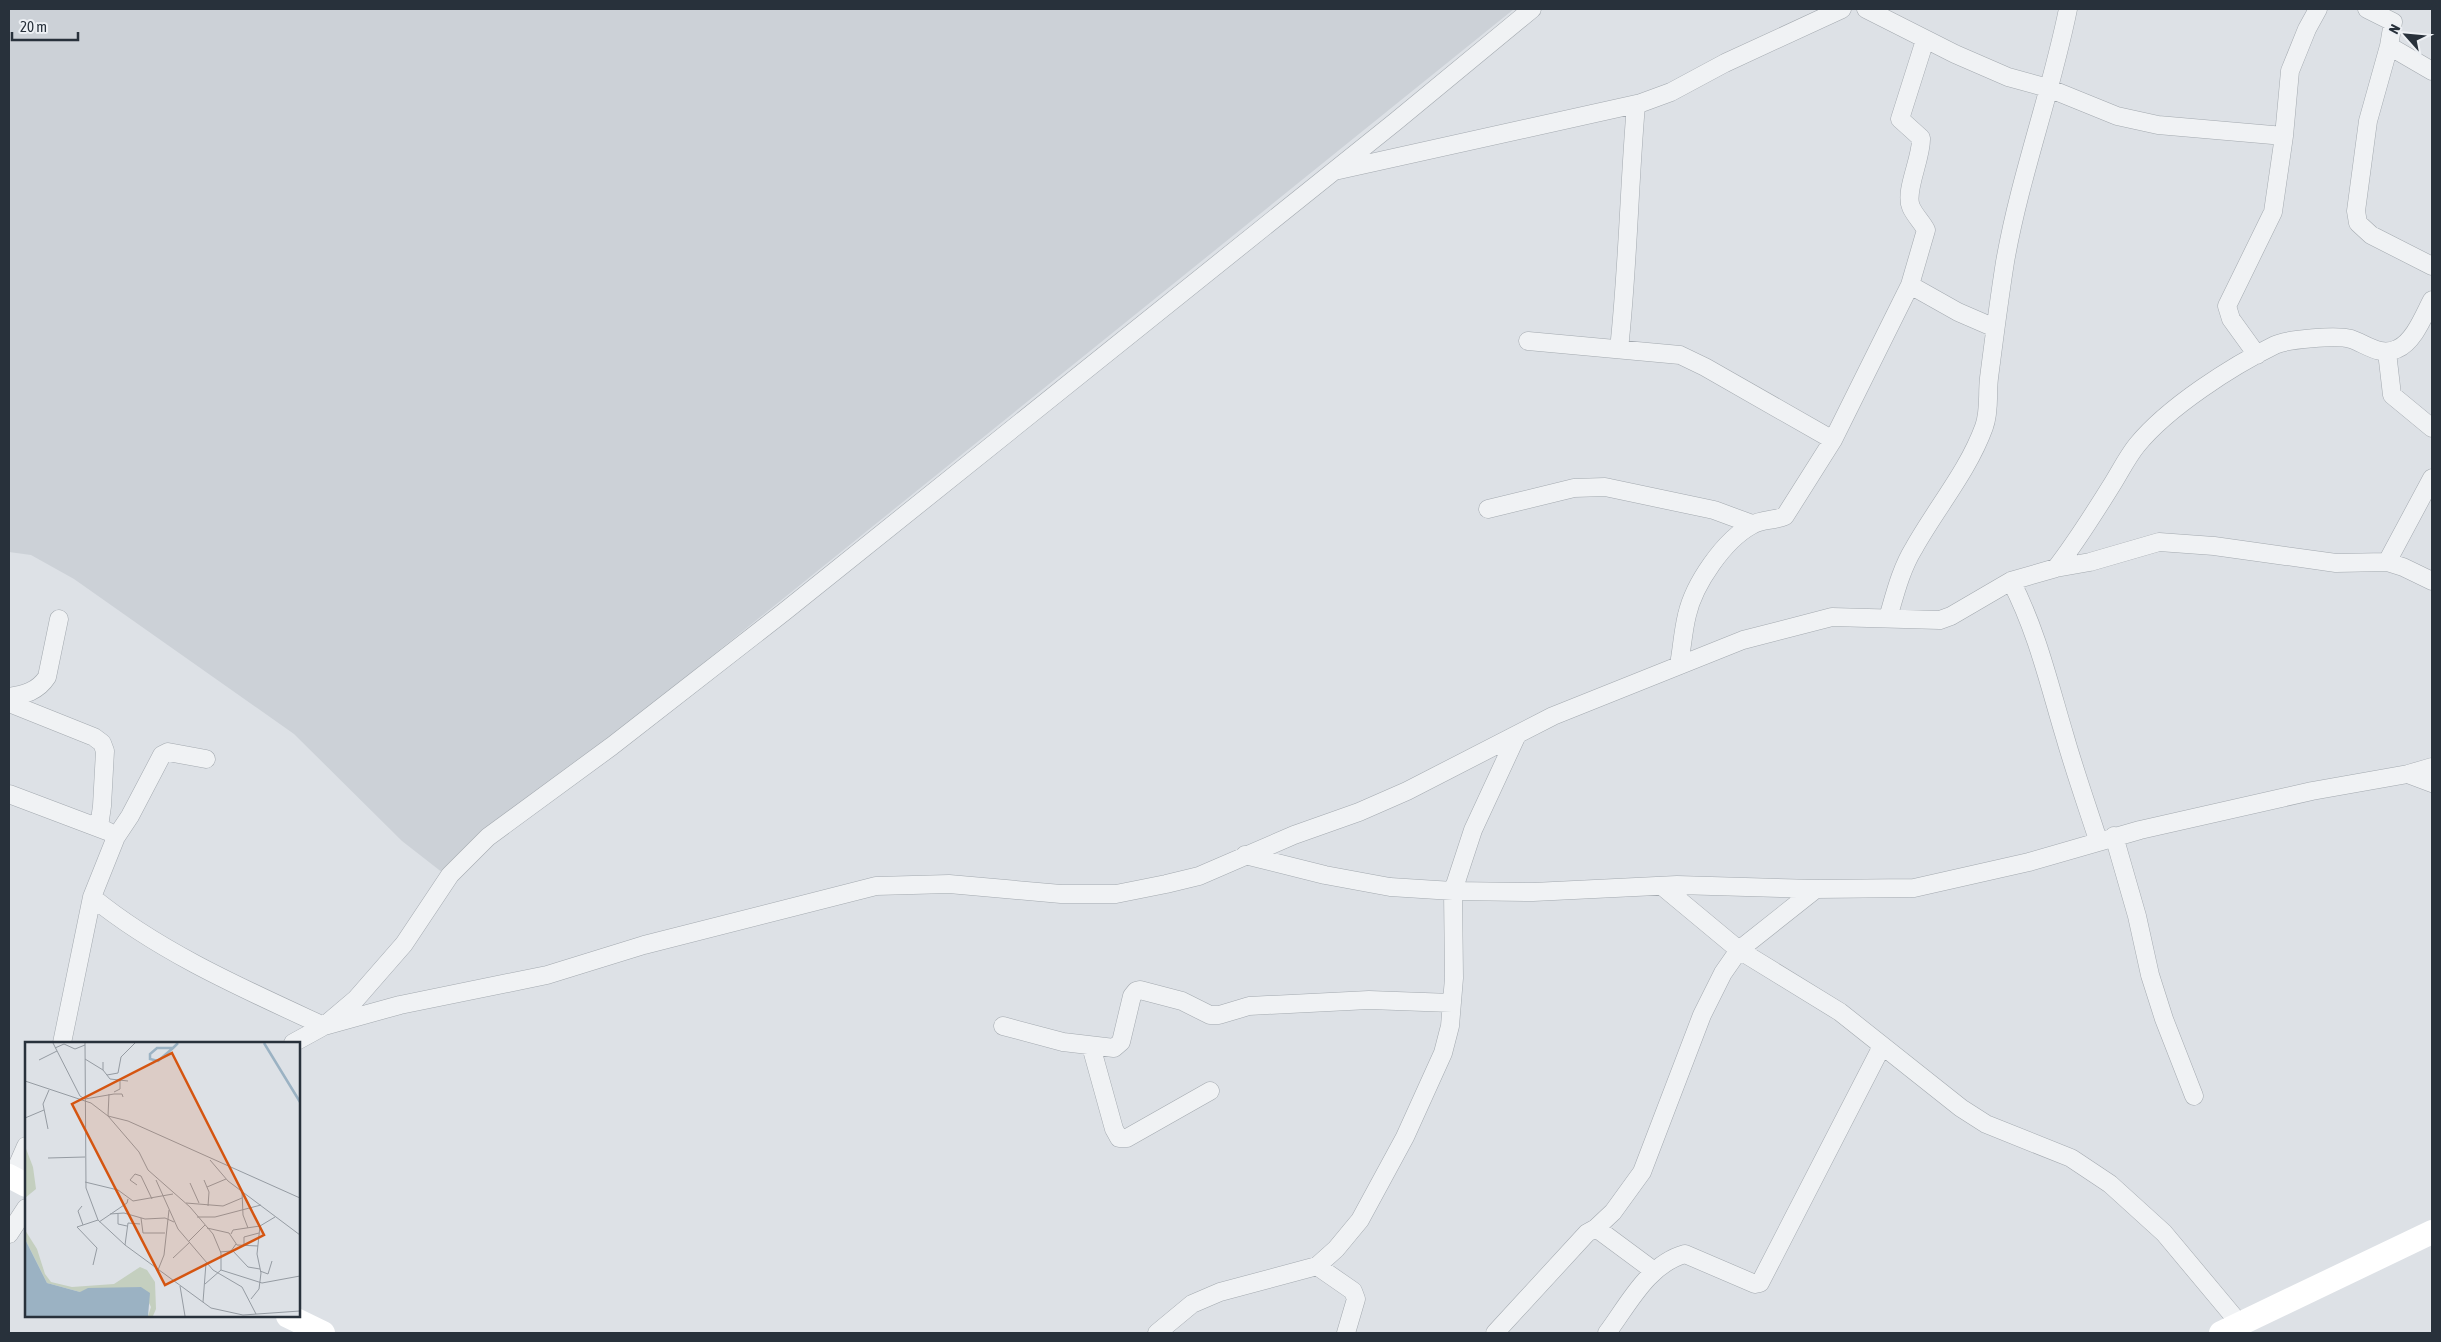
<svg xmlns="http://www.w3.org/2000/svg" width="2441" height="1342" font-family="'Asap Condensed',sans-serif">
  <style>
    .built { fill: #ccd1d7 }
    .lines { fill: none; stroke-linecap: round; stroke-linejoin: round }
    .minor-casing { stroke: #a3a9af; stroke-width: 19 }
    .minor { stroke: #f0f2f4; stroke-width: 18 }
    .secondary { stroke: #fff; stroke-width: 24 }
    .inset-river { fill: none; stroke: #9bb2c3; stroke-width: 2.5 }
    .inset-road { fill: none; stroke: #959ba2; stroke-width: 1 }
    .view { fill: #d55511; fill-opacity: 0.15; stroke: #d55511; stroke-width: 2.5 }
    .inset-edge { fill: none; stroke: #28313b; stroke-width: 2.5 }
  </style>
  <rect width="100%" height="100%" fill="#dde1e6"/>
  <path class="built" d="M9,9H1514L443,873L402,841L294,734L74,579L31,555L9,552Z"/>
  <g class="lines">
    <g class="minor-casing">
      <path id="minor" d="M1866,9L1955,54L2008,77L2048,88L2117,116L2158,125L2284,136
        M2367,9L2393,22L2389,46L2368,121L2356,211L2358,223L2371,235L2432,266
        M2389,46L2432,71
        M1339,170L1641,103L1671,92L1725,63L1842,9
        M1910,285L1958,312L1995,328
        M1528,341L1680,355L1705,367L1833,440
        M1619,349C1628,268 1629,186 1636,105
        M2387,352L2392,395L2432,428
        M2257,355L2231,319L2227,306L2273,212L2284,136L2290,71L2307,29L2318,9
        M1488,509L1574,488L1605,487L1714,510L1752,524
        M2387,562L2432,478
        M2056,568C2077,541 2095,512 2113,483C2121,470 2128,456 2137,445C2168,407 2232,366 2275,345C2288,339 2337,335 2351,339C2366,344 2380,357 2397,349C2414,342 2424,315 2432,300
        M2011,581C2037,631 2049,684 2065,737C2075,772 2087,806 2098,840
        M1888,618C1895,594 1901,569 1914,548C1937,507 1968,471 1984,427C1990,411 1987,394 1989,378C1994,339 1999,300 2005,262C2020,176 2051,94 2068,9
        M1679,665C1682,648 1683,631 1687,615C1694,584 1724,540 1752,525C1762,519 1774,521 1785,516L1833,440L1910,285L1926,230C1922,222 1915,216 1911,207C1904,191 1922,158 1921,138L1900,119L1925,40
        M9,697C24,695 38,691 47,677L59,619
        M9,703L94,737L102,743L105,751L102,806L99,827
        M2408,774L2432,783
        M9,794L107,831
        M2114,836L2137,916L2150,975L2164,1019L2194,1096
        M1245,855L1325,875L1390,887L1453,891L1533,892L1677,885L1816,889L1914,888L2029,862L2140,830L2312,791L2408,774L2432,767
        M1662,886L1739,950L1840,1012L1961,1108L1986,1124L2071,1158L2110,1184L2164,1233L2240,1324
        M92,897C159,952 246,990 324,1026L400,1005L547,975L644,945L876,886L949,884L1061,894H1116L1166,884L1199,876L1294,835L1359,812L1407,791L1553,716L1743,640L1832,617L1940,620L1951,616L2011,581L2056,568L2090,562L2159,542L2214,546L2336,563L2387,562L2403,567L2432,581
        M1003,1026L1063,1042L1114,1048L1121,1042L1132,996L1136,991L1140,990L1182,1001L1210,1015H1219L1249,1006L1369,1000L1452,1003
        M62,1043L92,897L116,837L130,816L162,755L168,752L206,759
        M293,1043L324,1026L356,999L404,944L450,875L488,837L612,746L784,612L1395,122L1532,9
        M1091,1046L1114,1129L1119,1138H1127L1210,1091
        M12,1178L26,1146
        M1596,1228L1654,1271
        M9,1234L26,1208
        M1317,1266L1353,1291L1356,1299L1346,1333
        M1157,1333L1192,1304L1220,1292L1317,1266L1336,1249L1360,1220L1405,1137L1443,1053L1450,1026L1454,978L1453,891L1473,830L1517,735
        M1495,1333L1587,1233L1596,1228L1613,1212L1642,1172L1702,1015L1723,973L1739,950L1816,889
        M1607,1333C1628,1305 1648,1264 1685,1254L1755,1284L1760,1283L1882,1046"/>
    </g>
    <use href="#minor" class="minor"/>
    <path class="secondary" d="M9,1176L26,1185
      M288,1316L323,1333
      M2221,1333L2432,1232"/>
  </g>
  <g transform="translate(25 1042)">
    <rect width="275" height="275" fill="#dde1e6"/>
    <path d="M0,104L8,125L11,147L0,156ZM0,188L12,207L20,232L26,240L47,245L89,242L115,225L122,228L130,240L131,267L128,274H123L126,265L116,245L55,250L22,241L0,197Z" fill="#c4cfbf"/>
    <path d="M0,197L22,241L55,250L63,246L116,245L125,251L123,274H0Z" fill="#9bb2c3"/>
    <path class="inset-river" d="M239,1L275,60M148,6H132L125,12V17L133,19L148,6L153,1"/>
    <path class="inset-road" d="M28,1L55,54L60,57M60,1L61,146L73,178L100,203L186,266L218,273L275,269M30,6L39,2L50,7L60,3M60,17L78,28V20M14,18L32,9M78,28L85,37L103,39M82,33L93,31L96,15L110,1M0,39L66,61L83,74L103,79L275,156M89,50L95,47V38M84,52L83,74L114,110L123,128L165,165L188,192L196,211V228L180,242M60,57L89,52H97L98,55M0,76L19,68M23,87L18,62L24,48M23,116L60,115M185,118L203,139L275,193M110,132L116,134L127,157M110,132L105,138L112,143M131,138L153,187L188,228L217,245L231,272M179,138L184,150L183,164M60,140L93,148L108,159L148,152M165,141L174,161M182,145L201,137M217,149L218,173L223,186M161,161L198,164L217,156M57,164L53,169L58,183M85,172L99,171L120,177L140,176L149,180M93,172V182L102,184M172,175H190L236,163M116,176L118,191H140M74,180L102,161L103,157M182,186L204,191L212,203L233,204M206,192L208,188L235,184L250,175M164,199L180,183M100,203L103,181L115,182M219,204V195L234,191M207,208L223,225L235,227M195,210L206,209L211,202M148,216L165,200M68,223L72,206L52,185L73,178M133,228L139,213L144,168M196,228L237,241L275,234M235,229L243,232L247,219M155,244L160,274M226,257L234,247L236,231L232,212L235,184M178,260L181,221"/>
    <path class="view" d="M147,11L239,193L140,243L47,62Z"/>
    <rect width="275" height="275" class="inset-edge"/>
  </g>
  <rect width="2441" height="1342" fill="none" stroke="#28313b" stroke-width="20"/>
  <g transform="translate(2406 35) rotate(297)" stroke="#edf0f4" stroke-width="4" paint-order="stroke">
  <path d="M0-4L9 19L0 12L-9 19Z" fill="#28313b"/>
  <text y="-8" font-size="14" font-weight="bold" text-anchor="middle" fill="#28313b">N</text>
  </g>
  <path d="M12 32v8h66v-8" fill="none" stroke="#28313b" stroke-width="2.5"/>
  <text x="20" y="32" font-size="15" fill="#28313b" stroke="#edf0f4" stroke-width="4" paint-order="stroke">20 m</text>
</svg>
